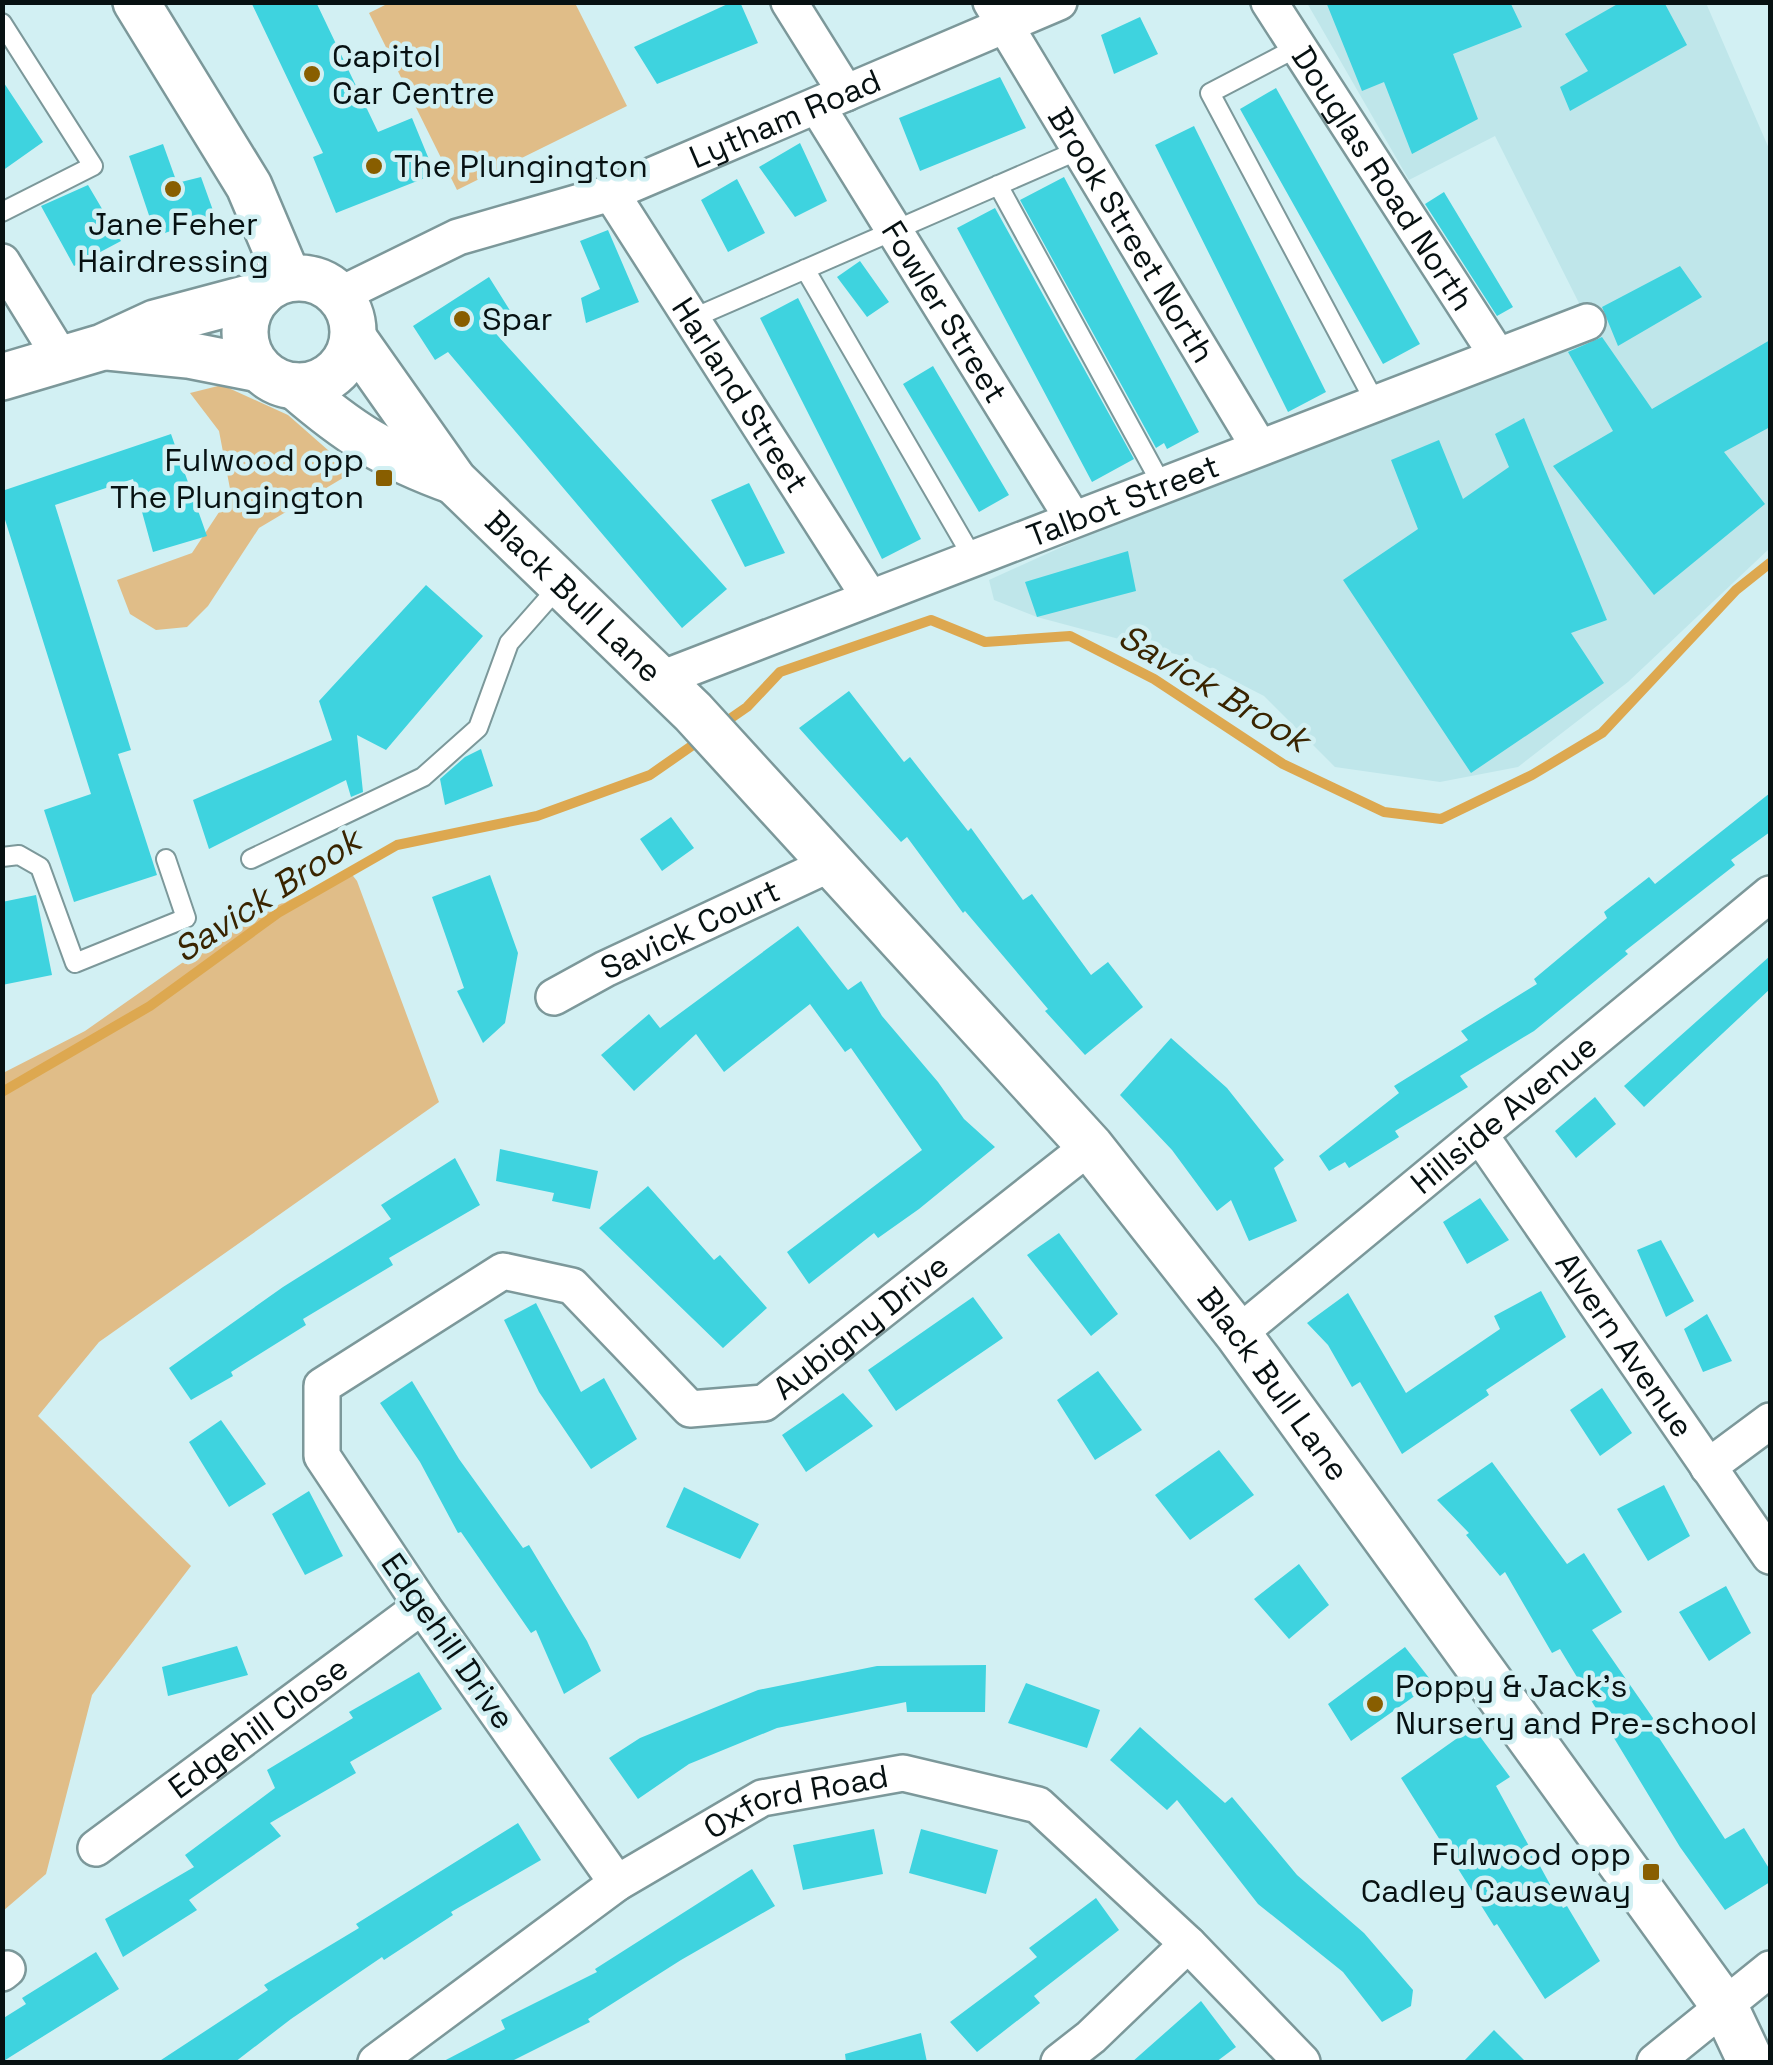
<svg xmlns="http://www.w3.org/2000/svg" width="1773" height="2065" font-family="'Space Grotesk',sans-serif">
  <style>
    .built { fill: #bfe6ea }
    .green { fill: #e0bd88 }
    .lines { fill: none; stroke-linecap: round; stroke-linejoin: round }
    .stream { stroke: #dda850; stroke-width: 10 }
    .building { fill: #3ed3df }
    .service-casing { stroke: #7c989a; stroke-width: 22 }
    .minor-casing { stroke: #7c989a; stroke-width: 40 }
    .tertiary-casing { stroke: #7c989a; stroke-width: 50 }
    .service { stroke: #fff; stroke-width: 18 }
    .minor { stroke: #fff; stroke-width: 35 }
    .tertiary { stroke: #fff; stroke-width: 45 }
    .poi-dot { fill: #885e00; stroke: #d2f0f3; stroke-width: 4 }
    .labels { text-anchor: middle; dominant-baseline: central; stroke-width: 9; stroke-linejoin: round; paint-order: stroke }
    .poi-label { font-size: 32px; fill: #071112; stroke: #d2f0f3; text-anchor: start }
    .street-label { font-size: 32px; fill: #071112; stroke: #d2f0f3 }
    .water-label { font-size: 35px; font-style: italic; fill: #392400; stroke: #d2f0f3 }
  </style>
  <rect width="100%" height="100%" fill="#d2f0f3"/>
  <path class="built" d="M1307,3H1706L1770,151V548L1628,682L1518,767L1440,782L1335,767L1264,696L1190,658L1037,617L994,600L989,580L1583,311L1495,136L1409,180Z"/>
  <path class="green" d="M391,2L575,3L627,106L457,190L369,13Z
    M222,385L288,415L353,472L259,528L208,606L187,627L156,630L130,614L117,580L192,553L231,494L219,431L190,393Z
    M350,872L357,881L439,1102L99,1342L38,1416L191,1566L92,1695L46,1874L3,1911V1073L85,1031L239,923Z"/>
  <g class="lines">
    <path class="stream" d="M721,725L747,707L780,672L931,620L985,642L1070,636L1154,679L1283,764L1384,812L1441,819L1532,775L1602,733L1736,590L1770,563
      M2,1092L150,1006L278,913L397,845L537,816L650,775L703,738"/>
  </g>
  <path class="building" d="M251,2H316L378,132L412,118L435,174L336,213L313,157L323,153Z
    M732,2H740L758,43L657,84L634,47Z
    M1326,2H1510L1522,27L1453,54L1478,119L1412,154L1384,82L1362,91Z
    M1621,2H1664L1687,45L1570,111L1560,87L1588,71L1565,34Z
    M1140,17L1158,54L1114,74L1101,35Z
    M1000,77L1026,128L920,171L899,118Z
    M2,80L43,142L2,171Z
    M1276,88L1420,344L1383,364L1240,109Z
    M1194,126L1326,392L1288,412L1155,145Z
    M800,143L827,201L795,217L759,167Z
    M163,144L177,183L201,177L215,216L156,236L129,156Z
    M1064,177L1199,432L1167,449L1164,443L1156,448L1020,200Z
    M737,179L765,233L728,252L701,200Z
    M88,185L121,241L74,266L41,206Z
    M1444,192L1513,307L1497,316L1425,204Z
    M995,208L1134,459L1092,482L957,228Z
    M608,230L639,302L586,323L581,298L600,289L580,241Z
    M860,261L889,302L867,317L837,277Z
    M1680,266L1702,297L1618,346L1602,307Z
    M489,277L511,312L489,326L727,589L682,628L448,352L435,360L413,326Z
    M798,298L921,539L882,559L760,318Z
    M1602,337L1652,409L1770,340V427L1724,452L1765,504L1654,595L1553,466L1613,431L1568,352Z
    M933,366L1009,495L979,512L903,384Z
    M1524,418L1607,620L1571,633L1604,683L1471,773L1343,580L1418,529L1391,460L1439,440L1463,499L1509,467L1495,434Z
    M171,434L207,536L153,552L133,479L55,505L131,750L118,754L157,875L74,902L44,810L91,794L2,510V491Z
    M749,483L785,553L745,567L711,500Z
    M1128,551L1136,591L1037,617L1025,582Z
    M426,585L483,636L386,750L357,735L363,792L351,797L346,780L209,849L193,800L332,740L319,701Z
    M849,691L904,762L910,757L968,831L971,828L1023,900L1032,894L1091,975L1108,962L1143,1007L1085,1055L1045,1011L1048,1009L965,911L963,913L907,837L901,842L799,728Z
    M481,749L493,786L445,805L440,779L465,757Z
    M1770,793V832L1731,860L1735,865L1625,951L1628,954L1534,1031L1460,1076L1468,1087L1395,1131L1399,1137L1349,1168L1345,1162L1329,1171L1319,1156L1399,1093L1394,1086L1468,1040L1461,1031L1537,984L1534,979L1607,918L1604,912L1649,877L1655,884Z
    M671,817L694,848L662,871L640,839Z
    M490,875L518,953L505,1023L483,1043L457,991L464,988L432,897Z
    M36,895L52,975L2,985V902Z
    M798,926L848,990L861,981L882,1016L938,1082L964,1119L995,1147L919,1209L878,1238L874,1233L809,1284L787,1252L922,1150L851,1048L845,1052L810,1004L724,1072L696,1034L634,1091L601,1055L649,1014L660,1028Z
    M1770,956V989L1644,1107L1624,1086Z
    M1171,1038L1227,1088L1284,1160L1274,1168L1297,1221L1249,1241L1231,1200L1217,1211L1172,1150L1120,1095Z
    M1595,1097L1616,1124L1576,1158L1555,1131Z
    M500,1149L598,1171L590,1209L552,1201L554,1193L496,1181Z
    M455,1158L480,1205L389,1258L393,1265L303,1319L306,1325L231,1372L233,1376L191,1400L169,1368L283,1287L391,1219L381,1205Z
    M648,1186L714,1260L720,1255L767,1308L723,1348L599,1228Z
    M1480,1198L1509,1240L1467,1264L1443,1222Z
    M1059,1233L1118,1314L1091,1336L1027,1255Z
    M1661,1240L1694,1301L1666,1317L1637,1250Z
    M1541,1291L1566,1337L1486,1390L1489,1395L1402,1454L1360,1382L1352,1387L1328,1345L1307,1323L1348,1293L1406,1393L1500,1329L1494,1316Z
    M973,1297L1003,1338L896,1411L868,1370Z
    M536,1303L581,1392L604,1378L637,1439L591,1469L539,1392L504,1320Z
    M1707,1314L1732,1361L1703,1372L1684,1329Z
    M1098,1371L1142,1430L1095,1460L1057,1400Z
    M412,1381L459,1459L523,1548L529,1545L587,1641L601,1671L564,1694L536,1630L531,1633L461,1532L458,1533L420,1462L380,1403Z
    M1602,1388L1632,1433L1600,1456L1570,1410Z
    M843,1393L873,1426L806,1472L782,1435Z
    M221,1420L266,1484L229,1507L189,1442Z
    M1219,1450L1254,1495L1190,1540L1155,1495Z
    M1492,1462L1567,1564L1584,1553L1622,1612L1592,1630L1655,1721L1650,1724L1725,1839L1744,1828L1770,1870V1882L1725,1910L1680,1847L1560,1649L1552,1653L1505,1572L1500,1576L1466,1535L1469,1533L1437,1500Z
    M1664,1485L1690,1536L1648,1561L1617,1509Z
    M684,1487L759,1524L740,1559L666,1527Z
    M309,1491L343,1556L305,1575L272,1514Z
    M1299,1564L1329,1605L1289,1639L1254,1599Z
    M1726,1586L1751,1633L1709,1661L1679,1612Z
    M237,1646L248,1675L168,1696L162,1667Z
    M1405,1647L1433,1683L1351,1741L1328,1704Z
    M986,1665L985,1712H907L906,1702L777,1728L689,1764L638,1799L609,1758L640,1738L758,1690L877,1666Z
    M419,1672L442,1709L350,1762L356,1773L270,1823L281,1836L189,1900L197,1910L123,1957L105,1919L194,1867L185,1855L275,1788L267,1770L353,1718L349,1712Z
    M1026,1683L1100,1710L1087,1748L1008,1723Z
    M1140,1727L1225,1803L1232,1797L1297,1875L1364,1933L1413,1990L1411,2006L1382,2022L1343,1972L1258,1904L1177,1800L1167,1810L1110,1760Z
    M1473,1727L1510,1777L1496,1786L1563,1908L1567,1906L1600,1961L1545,1999L1497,1924L1494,1926L1401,1778Z
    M518,1823L541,1860L451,1912L453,1915L384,1960L382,1957L291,2019L235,2062H158L268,1990L264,1985L359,1928L356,1924Z
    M874,1829L883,1874L803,1890L793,1845Z
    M921,1829L998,1850L986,1894L909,1873Z
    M752,1869L775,1906L681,1960L588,2019L590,2022L510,2062H442L505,2029L501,2020L597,1972L595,1969Z
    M1096,1898L1119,1930L1034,1996L1040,2003L977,2052L950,2022L1037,1957L1029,1948Z
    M96,1952L119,1989L2,2062V2019L26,2004L22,1998Z
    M1201,2001L1236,2047L1216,2062H1132Z
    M1494,2030L1526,2062H1463Z
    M921,2033L927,2062H846L845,2054Z"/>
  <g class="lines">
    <g class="service-casing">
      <path id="service" d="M2,23L93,166L2,212
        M1298,47L1210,93L1375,402
        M998,185L1162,485
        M805,269L973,558
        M691,319L1079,150
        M2,857L19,855L40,867L75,963L186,918L166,859
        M251,859L423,777L478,728L509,643L561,584"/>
    </g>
    <g class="minor-casing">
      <g id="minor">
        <path d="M789,2L846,93"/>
        <path id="s1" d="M991,2L1259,447"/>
        <path id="s2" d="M1269,2L1497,355"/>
        <path id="s3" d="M817,106L1073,519"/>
        <path id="s4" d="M611,193L870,598"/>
        <path d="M2,262L61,358"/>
        <path id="s5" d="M344,300L352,289L458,237L611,193L1059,2"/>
        <path id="s6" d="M661,679L1587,322"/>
        <path id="s7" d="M554,997L605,969L830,864"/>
        <path id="s8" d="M1480,1135L1770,1556"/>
        <path id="s9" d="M1238,1334L1770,894"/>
        <path d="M1708,1467L1770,1421"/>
        <path id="s10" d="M96,1848L422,1606"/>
        <path id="s11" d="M617,1883L422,1606L322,1456V1386L503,1271L572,1286L690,1409L764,1403L1090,1146"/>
        <path d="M2,1973L7,1969"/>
        <path id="s12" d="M376,2062L617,1883L762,1798L903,1773L1038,1805L1188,1944L1302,2062"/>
        <path d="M1059,2062L1091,2037L1188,1944"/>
        <path d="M1655,2062L1770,1969"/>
      </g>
    </g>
    <g class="tertiary-casing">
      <g id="tertiary">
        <path d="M136,2L249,186L288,278"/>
        <circle cx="299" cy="332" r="54"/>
        <path id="s13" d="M354,339L454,481L693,712L1090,1146L1238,1334L1725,2007L1751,2062"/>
        <path d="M108,347L188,355L259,369"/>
        <path d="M2,377L103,347L155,323L260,295"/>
        <path d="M295,386C349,433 387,457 454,481"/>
      </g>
    </g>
    <use href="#service" class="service"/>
    <use href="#minor" class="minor"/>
    <use href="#tertiary" class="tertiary"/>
  </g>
  <g class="poi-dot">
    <circle cx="312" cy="74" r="10"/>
    <circle cx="374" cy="166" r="10"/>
    <circle cx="173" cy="189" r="10"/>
    <circle cx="462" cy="319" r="10"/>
    <rect x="374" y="468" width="20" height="20" rx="5"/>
    <circle cx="1375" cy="1704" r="10"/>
    <rect x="1641" y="1862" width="20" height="20" rx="5"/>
  </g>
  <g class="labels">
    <g class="poi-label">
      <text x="332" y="56">Capitol<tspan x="332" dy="37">Car Centre</tspan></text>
      <text x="394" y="166">The Plungington</text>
      <text x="173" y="224" text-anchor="middle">Jane Feher<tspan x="173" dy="37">Hairdressing</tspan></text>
      <text x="482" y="319">Spar</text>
      <text x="364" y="460" text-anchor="end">Fulwood opp<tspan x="364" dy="37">The Plungington</tspan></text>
      <text x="1395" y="1686">Poppy &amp; Jack's<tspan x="1395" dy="37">Nursery and Pre-school</tspan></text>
      <text x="1631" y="1854" text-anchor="end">Fulwood opp<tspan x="1631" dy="37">Cadley Causeway</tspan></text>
    </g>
    <g class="street-label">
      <text stroke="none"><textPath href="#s5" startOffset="480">Lytham Road</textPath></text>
      <text stroke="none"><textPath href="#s2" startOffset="210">Douglas Road North</textPath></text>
      <text stroke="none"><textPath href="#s1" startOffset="272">Brook Street North</textPath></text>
      <text stroke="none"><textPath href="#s3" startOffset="242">Fowler Street</textPath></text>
      <text stroke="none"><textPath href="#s4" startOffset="240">Harland Street</textPath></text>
      <text stroke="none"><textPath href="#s6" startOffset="495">Talbot Street</textPath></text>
      <text stroke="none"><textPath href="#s13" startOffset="340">Black Bull Lane</textPath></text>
      <text stroke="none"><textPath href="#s7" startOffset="152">Savick Court</textPath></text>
      <text stroke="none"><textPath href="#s9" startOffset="345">Hillside Avenue</textPath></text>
      <text stroke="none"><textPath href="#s11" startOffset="1242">Aubigny Drive</textPath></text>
      <text stroke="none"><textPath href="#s8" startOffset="255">Alvern Avenue</textPath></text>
      <text stroke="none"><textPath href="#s13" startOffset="1395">Black Bull Lane</textPath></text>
      <text transform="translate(448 1641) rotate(55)">Edgehill Drive</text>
      <text stroke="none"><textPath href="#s10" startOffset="202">Edgehill Close</textPath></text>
      <text stroke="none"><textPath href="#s12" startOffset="500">Oxford Road</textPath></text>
    </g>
    <g class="water-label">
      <text transform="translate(1214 688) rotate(31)">Savick Brook</text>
      <text transform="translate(267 895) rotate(-33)">Savick Brook</text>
    </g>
  </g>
  <rect width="1773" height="2065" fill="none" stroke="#071112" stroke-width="10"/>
</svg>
